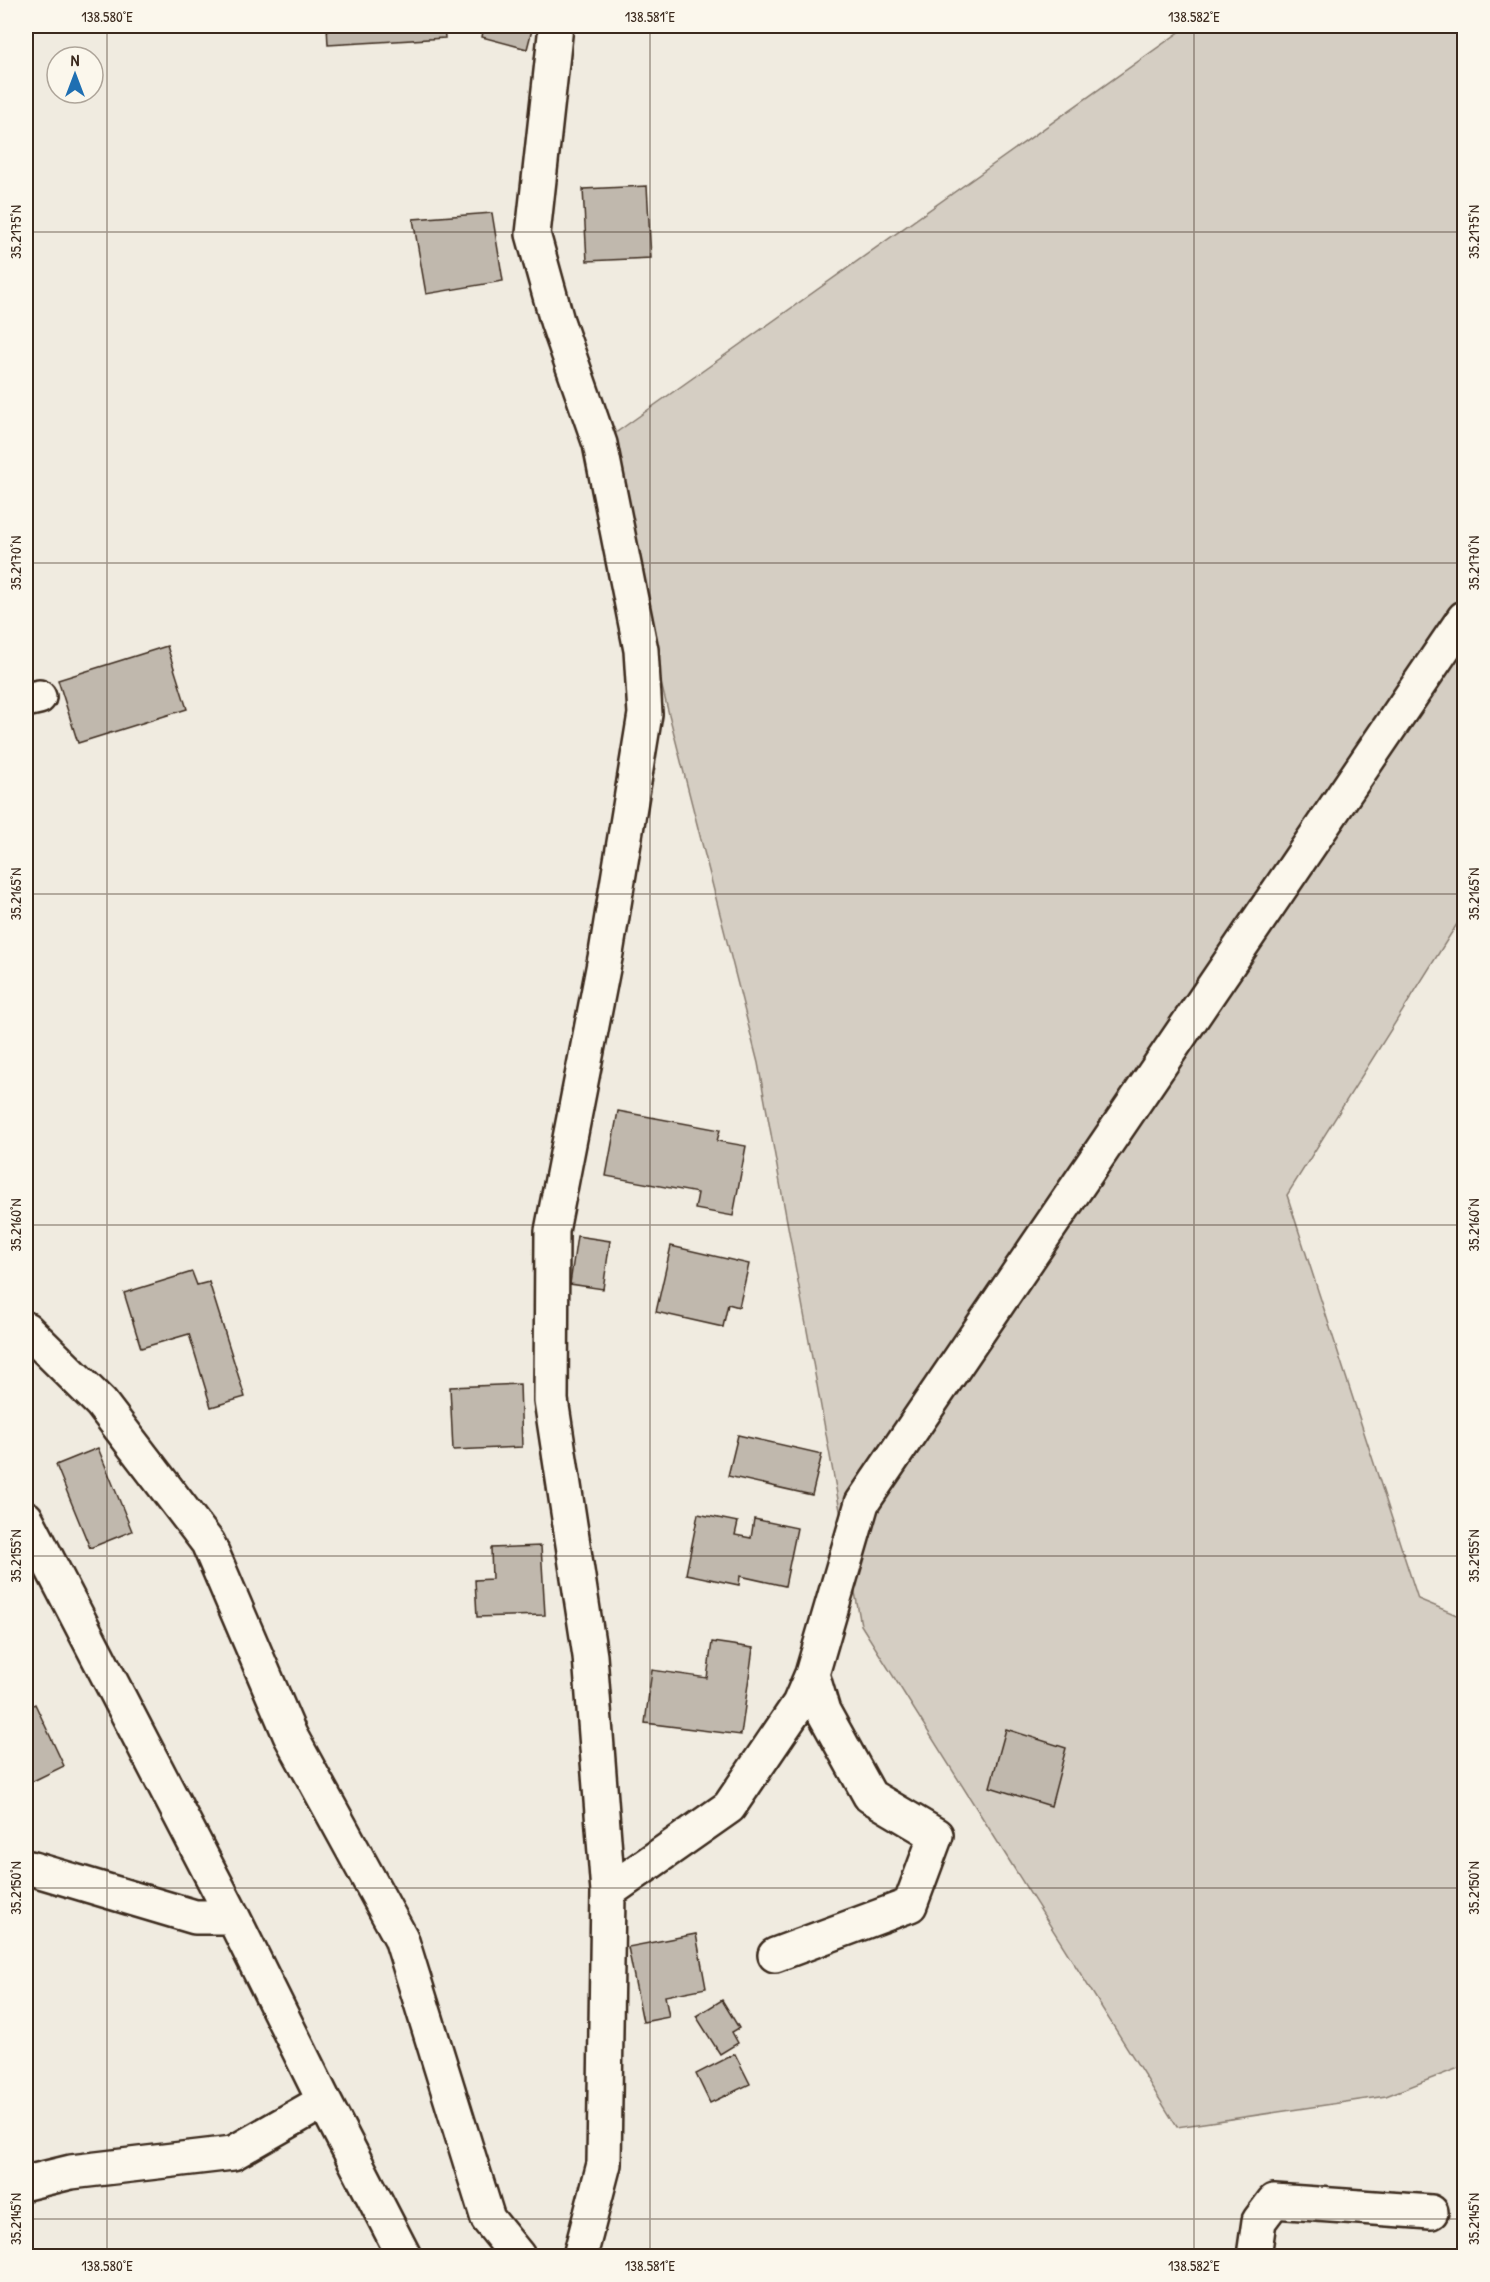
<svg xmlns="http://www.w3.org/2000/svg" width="1490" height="2282" font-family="'Patrick Hand',sans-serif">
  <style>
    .green { fill: #d5cec3; stroke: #887c70; stroke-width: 1.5 }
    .building { fill: #c0b8ad; stroke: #3b2a1e; stroke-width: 1.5 }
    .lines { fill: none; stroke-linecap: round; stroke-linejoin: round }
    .minor-casing { stroke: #3b2a1e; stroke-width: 38 }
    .minor { stroke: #fbf7ec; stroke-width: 33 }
    .ticks { fill: none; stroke: #3b2a1e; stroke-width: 1.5; stroke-opacity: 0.45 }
    .neatline { fill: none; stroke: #3b2a1e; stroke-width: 2 }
    .ticks-label { font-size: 15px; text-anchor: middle; fill: #3b2a1e }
  </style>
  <rect width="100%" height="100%" fill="#f0ebe0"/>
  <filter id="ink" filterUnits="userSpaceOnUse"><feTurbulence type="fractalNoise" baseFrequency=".0167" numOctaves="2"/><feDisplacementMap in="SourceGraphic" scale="12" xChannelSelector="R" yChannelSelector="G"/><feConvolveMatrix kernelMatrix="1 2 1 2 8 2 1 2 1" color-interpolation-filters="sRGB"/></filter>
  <g filter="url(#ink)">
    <path class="green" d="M1188,26H1464V913L1287,1195L1418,1599L1464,1618V2066L1386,2096L1177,2127L861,1625L758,1063L600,444Z"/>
    <path class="building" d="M327,26H444L445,38L328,45Z
      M484,26H533L527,49L482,37Z
      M647,186L651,258L587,261L583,189Z
      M492,213L503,281L426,294L413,219Z
      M167,646L187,709L78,743L58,680Z
      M618,1111L720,1130L717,1141L746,1146L733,1216L695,1209L698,1193L606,1176Z
      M577,1236L610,1241L603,1289L570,1284Z
      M671,1246L749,1264L739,1307L728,1304L723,1327L656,1312Z
      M192,1272L197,1285L209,1282L245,1397L211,1407L189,1334L141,1348L124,1293Z
      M520,1384L522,1447L453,1450L450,1387Z
      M738,1435L822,1454L812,1495L728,1476Z
      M98,1448L132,1531L90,1548L56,1465Z
      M698,1514L738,1522L735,1535L751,1538L754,1519L797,1528L785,1586L740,1576L739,1585L686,1574Z
      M541,1546L545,1615L477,1617L475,1580L492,1579L491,1548Z
      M712,1642L753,1648L741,1735L645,1723L652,1670L707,1678Z
      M35,1704L64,1766L27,1784L26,1709Z
      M1006,1729L1066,1748L1051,1806L990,1787Z
      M696,1934L706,1988L665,1996L669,2017L643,2022L628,1947Z
      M722,2000L739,2028L732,2032L738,2043L720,2054L696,2016Z
      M735,2054L750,2084L710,2103L696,2074Z"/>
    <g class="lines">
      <g class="minor-casing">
        <path id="minor" d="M556,26L533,234L557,321L600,444L641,650L645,714L606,953L552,1231L551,1400L590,1656L608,1892L604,2164L580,2256
          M26,700L39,697
          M26,1329L101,1403L208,1543L290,1735L401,1938L488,2219L518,2256
          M26,1518L233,1917L324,2101L404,2256
          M812,1674L862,1503L1464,618
          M30,1868L195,1917H233
          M608,1892L729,1807L799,1704L812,1674L823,1711L870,1796L936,1835L910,1905L775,1955
          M26,2183L71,2172L233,2153L324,2101
          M1254,2256L1259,2221L1274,2201L1431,2212"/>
      </g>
      <use href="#minor" class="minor"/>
    </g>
  </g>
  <path class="ticks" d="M107,26V2256M650,26V2256M1194,26V2256M26,232H1464M26,563H1464M26,894H1464M26,1225H1464M26,1556H1464M26,1888H1464M26,2219H1464"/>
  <rect width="1490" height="2282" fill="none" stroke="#fbf7ec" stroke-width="66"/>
  <g transform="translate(75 75)"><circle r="28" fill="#fbf7ec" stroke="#aea59a" stroke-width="1.5"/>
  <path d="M0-4.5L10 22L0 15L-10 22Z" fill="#1f6fb2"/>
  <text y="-9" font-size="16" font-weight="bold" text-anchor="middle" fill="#3b2a1e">N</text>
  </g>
  <rect x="33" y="33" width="1424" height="2216" class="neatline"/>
  <g class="ticks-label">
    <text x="107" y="22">138.580°E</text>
    <text x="650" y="22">138.581°E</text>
    <text x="1194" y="22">138.582°E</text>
    <text transform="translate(16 232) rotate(-90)" y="5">35.2175°N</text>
    <text transform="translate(1474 232) rotate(-90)" y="5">35.2175°N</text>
    <text transform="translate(16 563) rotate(-90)" y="5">35.2170°N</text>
    <text transform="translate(1474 563) rotate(-90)" y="5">35.2170°N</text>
    <text transform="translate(16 894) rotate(-90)" y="5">35.2165°N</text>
    <text transform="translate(1474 894) rotate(-90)" y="5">35.2165°N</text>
    <text transform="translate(16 1225) rotate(-90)" y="5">35.2160°N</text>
    <text transform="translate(1474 1225) rotate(-90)" y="5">35.2160°N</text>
    <text transform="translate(16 1556) rotate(-90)" y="5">35.2155°N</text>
    <text transform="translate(1474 1556) rotate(-90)" y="5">35.2155°N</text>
    <text transform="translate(16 1888) rotate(-90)" y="5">35.2150°N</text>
    <text transform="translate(1474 1888) rotate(-90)" y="5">35.2150°N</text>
    <text transform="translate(16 2219) rotate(-90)" y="5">35.2145°N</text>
    <text transform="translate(1474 2219) rotate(-90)" y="5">35.2145°N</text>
    <text x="107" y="2271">138.580°E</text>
    <text x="650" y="2271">138.581°E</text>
    <text x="1194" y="2271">138.582°E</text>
  </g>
</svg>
